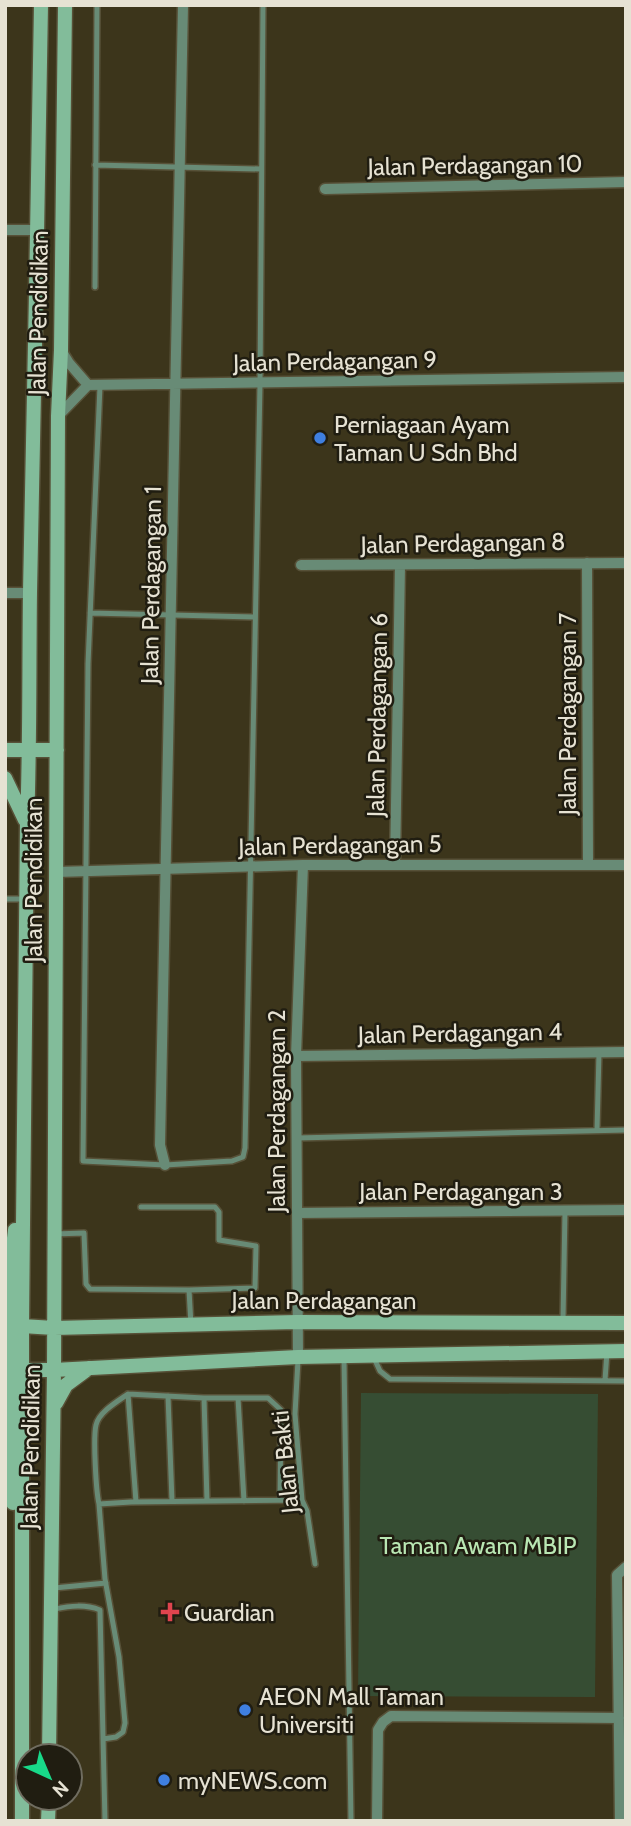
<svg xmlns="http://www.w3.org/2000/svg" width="631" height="1826" font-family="Cabin,sans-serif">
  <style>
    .green { fill: #364d33 }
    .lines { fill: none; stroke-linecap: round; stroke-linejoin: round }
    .lane-casing { stroke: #575138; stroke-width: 8 }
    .street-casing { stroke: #575138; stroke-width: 13 }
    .secondary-casing { stroke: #575138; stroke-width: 17 }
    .lane { stroke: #688b76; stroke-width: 5 }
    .street { stroke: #688b76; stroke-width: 10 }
    .secondary { stroke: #82bc9a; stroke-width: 14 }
    .shop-dot { fill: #3f7fe0; stroke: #201d11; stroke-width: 2.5 }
    .health-dot { fill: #e0444e; stroke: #201d11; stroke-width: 2.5 }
    .labels { text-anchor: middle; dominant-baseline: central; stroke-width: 5; stroke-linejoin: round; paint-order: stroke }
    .street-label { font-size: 24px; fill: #e6e2d3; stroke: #201d11 }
    .poi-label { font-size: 24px; fill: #e6e2d3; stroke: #201d11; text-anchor: start }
    .park-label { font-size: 24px; fill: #b9e7b3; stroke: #201d11 }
  </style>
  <rect width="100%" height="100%" fill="#3c351b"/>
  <path class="green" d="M361,1393L598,1394L595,1697L358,1696Z"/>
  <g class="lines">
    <g class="lane-casing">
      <path id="lane" d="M95,165L261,169
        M95,287L97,5
        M100,386L88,664L83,1161L165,1165L232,1161L243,1157L245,1148L260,384L263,5
        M90,613L254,617
        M5,899H23
        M597,1130L599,1053
        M297,1138L626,1130
        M141,1207H215L219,1212V1240L256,1246L255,1288L189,1290
        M54,1234L84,1233L86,1284L90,1289L189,1290L191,1325
        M563,1320L565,1211
        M374,1358L380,1371L390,1379L626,1381
        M344,1359L351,1821
        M298,1360L295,1414L302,1500L307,1511L315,1564
        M605,1380L607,1352
        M128,1394L136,1502
        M168,1396L172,1501
        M204,1398L207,1501
        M238,1398L244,1501
        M280,1500L281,1410L268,1398H204L128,1394C118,1401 99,1412 96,1425C93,1438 96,1491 99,1504L131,1502L302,1500
        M99,1504L105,1579L119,1657L125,1723L123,1732L116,1737L103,1739
        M54,1588L106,1583
        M54,1609C70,1606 85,1604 100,1610L105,1821"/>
    </g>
    <g class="street-casing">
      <path id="street" d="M325,189L626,182
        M5,230H39
        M61,350L69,363L88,385
        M58,416L88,385L626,377
        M587,563L588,865
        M301,565L626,563
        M5,593H30
        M395,865L400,565
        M56,872L303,865H626
        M296,1056L626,1052
        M165,1165L160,1145L183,5
        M297,1213L626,1210
        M298,1357L296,1056L303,865
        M377,1821L378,1730L383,1722L391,1716L619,1718
        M620,1821L617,1575L626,1567"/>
    </g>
    <g class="secondary-casing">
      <path id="secondary" d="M5,750H57
        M5,778L25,820
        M22,1326L54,1328L297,1322L626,1323
        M23,1370H54L298,1357L626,1351
        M56,1403L66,1385L89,1368
        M13,1503L11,1263L15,1230
        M49,1756L54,1370L58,416L61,350L65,5
        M22,1821V1326L27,824C30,747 29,669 30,592C33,396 39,201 41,5
        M48,1821L49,1798"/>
    </g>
    <use href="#lane" class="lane"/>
    <use href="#street" class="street"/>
    <use href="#secondary" class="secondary"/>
  </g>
  <g class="shop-dot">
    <circle cx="320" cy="438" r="7"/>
    <circle cx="245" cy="1710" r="7"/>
    <circle cx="164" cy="1780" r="7"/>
  </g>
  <path class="health-dot" d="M166.5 1601.5h7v7h7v7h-7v7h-7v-7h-7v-7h7z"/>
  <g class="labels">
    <g class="street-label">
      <text transform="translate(475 165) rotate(-1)">Jalan Perdagangan 10</text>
      <text transform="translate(38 313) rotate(-89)">Jalan Pendidikan</text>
      <text transform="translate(335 361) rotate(-1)">Jalan Perdagangan 9</text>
      <text transform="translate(463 543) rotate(-1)">Jalan Perdagangan 8</text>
      <text transform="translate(151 585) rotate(-89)">Jalan Perdagangan 1</text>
      <text transform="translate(567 714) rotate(-90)">Jalan Perdagangan 7</text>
      <text transform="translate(377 715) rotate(-89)">Jalan Perdagangan 6</text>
      <text transform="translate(340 845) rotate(-1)">Jalan Perdagangan 5</text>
      <text transform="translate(33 880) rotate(-90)">Jalan Pendidikan</text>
      <text transform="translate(460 1033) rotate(-1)">Jalan Perdagangan 4</text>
      <text transform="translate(276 1111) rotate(-90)">Jalan Perdagangan 2</text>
      <text x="461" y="1191">Jalan Perdagangan 3</text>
      <text x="324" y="1300">Jalan Perdagangan</text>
      <text transform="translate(30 1447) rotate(-89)">Jalan Pendidikan</text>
      <text transform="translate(285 1462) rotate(-96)">Jalan Bakti</text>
    </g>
    <g class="poi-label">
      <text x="334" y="424">Perniagaan Ayam<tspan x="334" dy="28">Taman U Sdn Bhd</tspan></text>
      <text x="184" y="1612">Guardian</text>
      <text x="259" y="1696">AEON Mall Taman<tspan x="259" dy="28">Universiti</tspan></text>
      <text x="178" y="1780">myNEWS.com</text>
    </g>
    <g class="park-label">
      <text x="478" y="1545">Taman Awam MBIP</text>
    </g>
  </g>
  <rect width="631" height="1826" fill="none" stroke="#e6e2d3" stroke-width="14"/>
  <g transform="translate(49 1777) rotate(136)"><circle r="33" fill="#201d11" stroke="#6f6c5f" stroke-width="2"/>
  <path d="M0-5L12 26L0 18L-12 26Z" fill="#18d989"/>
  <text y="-10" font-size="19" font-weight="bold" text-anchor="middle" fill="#e6e2d3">N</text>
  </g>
</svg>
